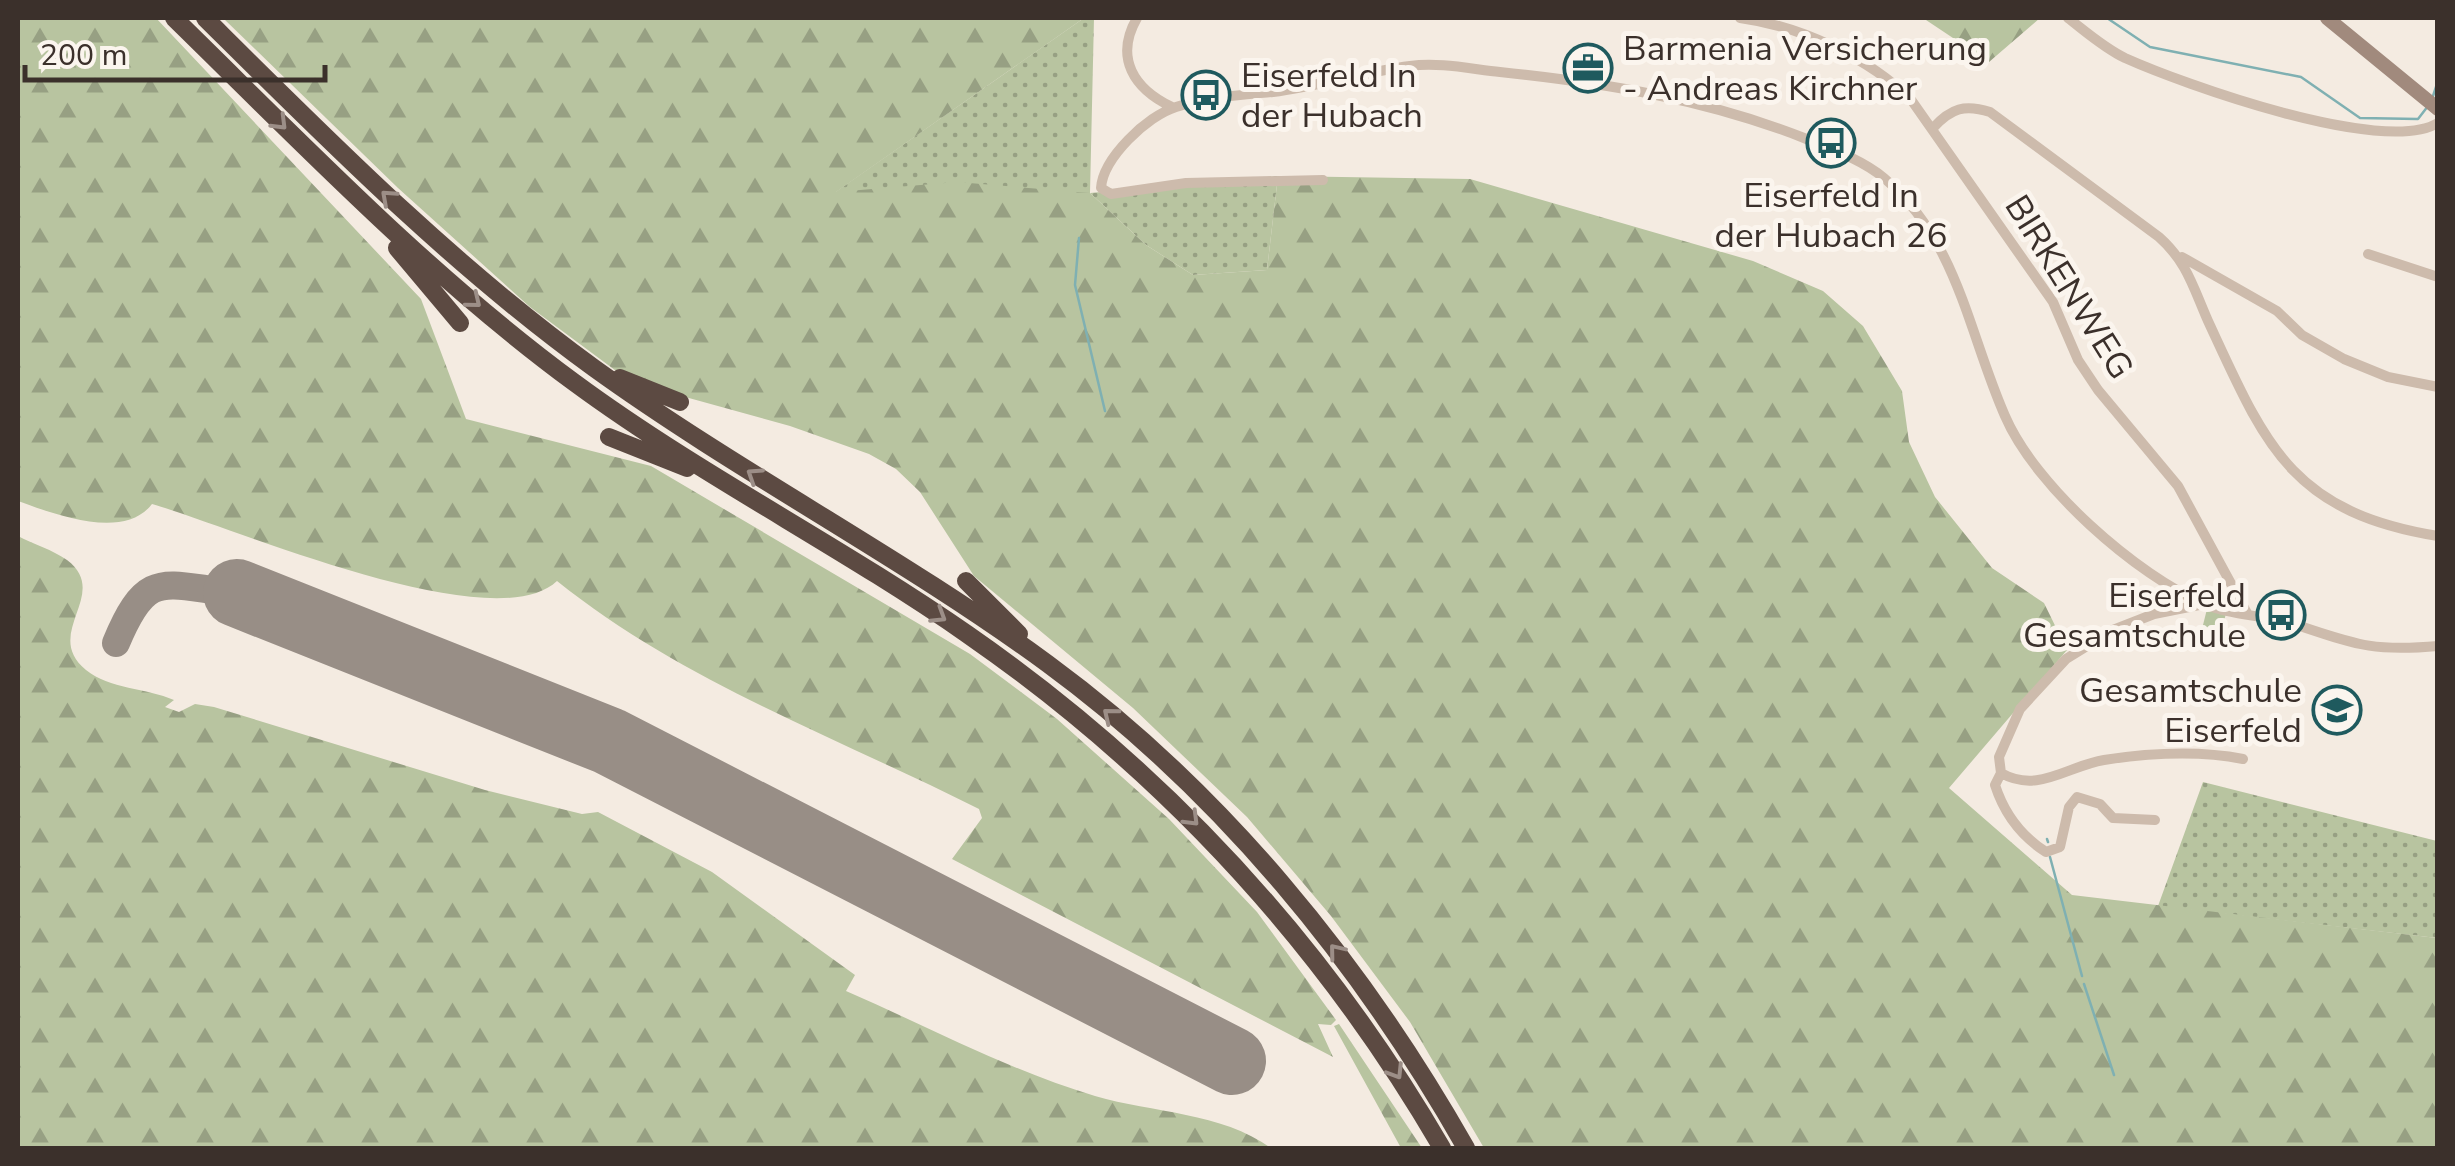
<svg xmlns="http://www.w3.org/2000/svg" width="2455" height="1166" font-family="'Nunito Sans',sans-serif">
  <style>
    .grass { fill: url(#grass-dots) }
    .forest { fill: url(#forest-firs) }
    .park { fill: url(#park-tufts) }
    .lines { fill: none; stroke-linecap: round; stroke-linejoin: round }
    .stream { stroke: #7fb0b2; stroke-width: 2.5 }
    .taxiway { stroke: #988e86; stroke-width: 28 }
    .runway { stroke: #988e86; stroke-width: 68 }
    .minor { stroke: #cdbbac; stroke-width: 10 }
    .secondary { stroke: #a18a7d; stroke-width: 14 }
    .motorway { stroke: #5c4a42; stroke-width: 18 }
    .oneway { stroke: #9c8e87 }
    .labels { text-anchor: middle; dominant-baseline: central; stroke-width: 10; stroke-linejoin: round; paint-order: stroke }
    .poi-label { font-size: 35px; fill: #3b302b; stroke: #fbf5ee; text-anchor: start }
    .street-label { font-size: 35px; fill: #3b302b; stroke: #fbf5ee }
  </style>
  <defs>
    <pattern id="grass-dots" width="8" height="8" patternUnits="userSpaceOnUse" patternTransform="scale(2.5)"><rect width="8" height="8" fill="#b8c4a0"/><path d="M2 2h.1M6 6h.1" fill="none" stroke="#97a083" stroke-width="1.8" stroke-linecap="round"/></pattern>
    <pattern id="forest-firs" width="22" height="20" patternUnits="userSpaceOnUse" patternTransform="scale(2.5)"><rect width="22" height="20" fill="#b8c4a0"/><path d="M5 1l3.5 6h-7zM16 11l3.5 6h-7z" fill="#97a083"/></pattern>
    <pattern id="park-tufts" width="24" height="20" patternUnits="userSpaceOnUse" patternTransform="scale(2.5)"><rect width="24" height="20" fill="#b8c4a0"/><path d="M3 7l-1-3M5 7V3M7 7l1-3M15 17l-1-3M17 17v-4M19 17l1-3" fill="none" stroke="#97a083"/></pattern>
  </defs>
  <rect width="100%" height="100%" fill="#f4ebe1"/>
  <path class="grass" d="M1084,18H1094L1090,193L1278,176L1267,270L1193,275L1146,245L1090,193H834Z
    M2203,782L2437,841V938L2158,906Z"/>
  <path class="forest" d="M18,18H156L421,299L466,419L651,466L970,654L1057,719L1169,819L1257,912L1336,1020L1331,1025L1318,1024L1333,1057L952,859L982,818L979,809C836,737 683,682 557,581C494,641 232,527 152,504C124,541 54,514 18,501Z
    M223,18H1084L836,192L957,182L1090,193L1146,245L1193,275L1267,270L1278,176L1470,179L1753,261L1823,291L1863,326L1902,391L1909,442L1935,497L1992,568L2044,603L2067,650L1949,788L2072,895L2437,938V1148H1484L1410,1022L1331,916L1247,817L1133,708L974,576L920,492L896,469L869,454L790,426L631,382L530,307L398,188Z
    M1923,18H2040L1989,62Z
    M18,536C33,544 53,550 67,560C112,594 41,633 86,670C109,689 147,688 174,700L165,707L179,712L195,704L214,707L485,790L582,814L598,812L712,872L855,975L846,991C929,1027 1008,1070 1095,1096C1153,1113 1221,1112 1271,1148H18Z
    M1339,1024L1422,1148H1401L1334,1026Z"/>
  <path class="park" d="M2207,609L2226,612L2219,649L2198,645Z"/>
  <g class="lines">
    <path class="stream" d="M2107,18L2150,47L2301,77L2360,118L2418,119L2428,106
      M2432,99L2438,81
      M1079,238L1075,285L1105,411
      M2047,839L2048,842
      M2050,857L2082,976
      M2084,984L2114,1075"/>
    <path class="taxiway" d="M116,643C148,566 164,586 237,593"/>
    <path class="runway" d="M237,593L609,741L1232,1061"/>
    <path class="minor" d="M1137,18C1114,58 1134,89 1172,107
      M1740,18C1800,26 1870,58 1912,101L2053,302L2078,360L2098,390L2178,486L2248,615
      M2068,18C2085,31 2104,48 2125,58C2183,84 2383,156 2438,123
      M1933,128C1951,108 1965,104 1990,112L2159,237C2187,262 2193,287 2208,321C2265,444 2290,512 2438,536
      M1323,180L1186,183L1111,194L1101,188C1103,158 1147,116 1176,107C1206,97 1241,95 1273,92C1319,86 1364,72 1410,66C1439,62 1471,69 1500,72C1605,83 1705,99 1804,138C1831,149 1861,159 1884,178C1958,241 1968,332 2005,416C2035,486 2136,575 2206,605C2233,616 2265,615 2294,624C2355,644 2371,652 2438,646
      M2368,254L2438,277
      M2182,257L2277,311L2302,335L2344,359L2388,377L2438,387
      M2001,773C2038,794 2067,766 2104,760C2150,753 2197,750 2243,759
      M2155,820L2113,818L2100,804L2077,797L2069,807L2060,847L2046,852C2021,836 2004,813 1995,785L2001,773L1999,757L2020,709L2066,659L2113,630L2154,614L2204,604"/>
    <path class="secondary" d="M2327,18L2438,109"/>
    <path class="motorway" d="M174,18C303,144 428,275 575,383C700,475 839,545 967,634C1163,770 1322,942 1442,1148
      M205,18C329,141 452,265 594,368C741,474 902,557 1048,664C1221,791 1361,963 1466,1148
      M397,248L460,323
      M620,378L680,402
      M609,437L687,468
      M966,581L1019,634"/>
  </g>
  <defs><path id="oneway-chevron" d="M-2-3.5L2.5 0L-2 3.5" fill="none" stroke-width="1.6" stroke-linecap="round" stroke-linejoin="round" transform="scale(2.5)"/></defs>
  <g class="oneway">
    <use href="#oneway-chevron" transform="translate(280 123) rotate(45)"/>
    <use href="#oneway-chevron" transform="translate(388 197) rotate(-138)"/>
    <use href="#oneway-chevron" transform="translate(474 301) rotate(39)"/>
    <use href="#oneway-chevron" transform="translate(754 475) rotate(-147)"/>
    <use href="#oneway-chevron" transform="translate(939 616) rotate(32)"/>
    <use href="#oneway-chevron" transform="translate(1110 715) rotate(-141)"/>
    <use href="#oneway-chevron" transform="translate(1192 819) rotate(45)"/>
    <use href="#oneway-chevron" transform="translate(1336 951) rotate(-129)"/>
    <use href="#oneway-chevron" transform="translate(1396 1072) rotate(58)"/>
  </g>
  <defs>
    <g id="office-ring" transform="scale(2.5)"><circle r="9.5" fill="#fbf5ee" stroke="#1f5a5e" stroke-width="1.5"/><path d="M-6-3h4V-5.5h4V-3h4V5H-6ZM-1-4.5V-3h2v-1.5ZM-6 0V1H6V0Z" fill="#1f5a5e"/></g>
    <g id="bus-ring" transform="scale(2.5)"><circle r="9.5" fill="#fbf5ee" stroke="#1f5a5e" stroke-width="1.5"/><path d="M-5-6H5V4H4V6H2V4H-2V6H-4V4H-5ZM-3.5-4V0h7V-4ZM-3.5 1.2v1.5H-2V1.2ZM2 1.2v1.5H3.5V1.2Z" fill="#1f5a5e"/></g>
    <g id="school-ring" transform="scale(2.5)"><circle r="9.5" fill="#fbf5ee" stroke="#1f5a5e" stroke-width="1.5"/><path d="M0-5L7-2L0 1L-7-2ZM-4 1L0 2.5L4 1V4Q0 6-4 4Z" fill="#1f5a5e"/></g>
  </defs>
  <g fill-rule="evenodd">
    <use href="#office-ring" x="1588" y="68"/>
    <use href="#bus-ring" x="1206" y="95"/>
    <use href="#bus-ring" x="1831" y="143"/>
    <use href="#bus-ring" x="2281" y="615"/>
    <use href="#school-ring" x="2337" y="710"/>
  </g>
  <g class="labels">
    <g class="poi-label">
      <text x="1623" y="48">Barmenia Versicherung<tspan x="1623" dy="40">- Andreas Kirchner</tspan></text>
      <text x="1241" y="75">Eiserfeld In<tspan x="1241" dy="40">der Hubach</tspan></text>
      <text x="1831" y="195" text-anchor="middle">Eiserfeld In<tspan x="1831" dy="40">der Hubach 26</tspan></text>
      <text x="2246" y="595" text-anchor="end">Eiserfeld<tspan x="2246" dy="40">Gesamtschule</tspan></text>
      <text x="2302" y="690" text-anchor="end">Gesamtschule<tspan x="2302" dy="40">Eiserfeld</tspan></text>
    </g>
    <g class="street-label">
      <text transform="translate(2069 287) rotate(58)">BIRKENWEG</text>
    </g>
  </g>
  <rect width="2455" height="1166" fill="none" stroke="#3b302b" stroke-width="40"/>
  <path d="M25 65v15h300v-15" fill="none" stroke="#3b302b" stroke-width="5"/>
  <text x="40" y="65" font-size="30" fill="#3b302b" stroke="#fbf5ee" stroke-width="8" paint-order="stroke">200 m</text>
</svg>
